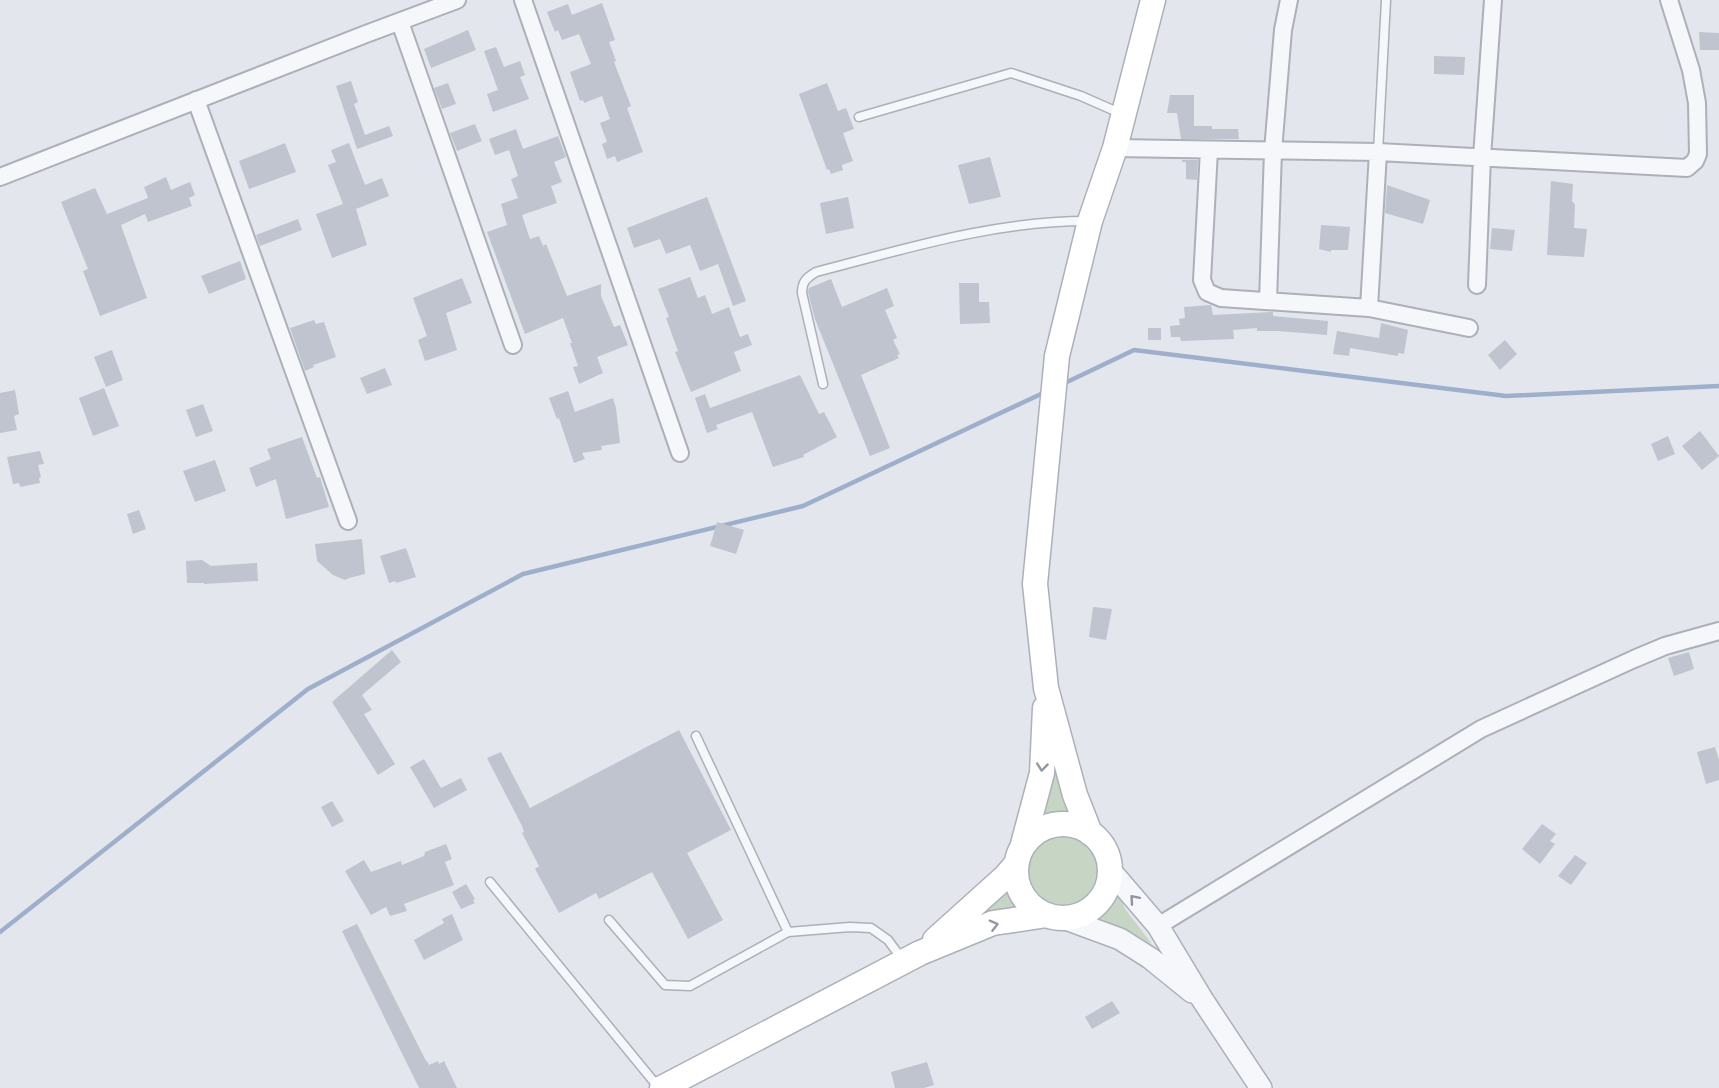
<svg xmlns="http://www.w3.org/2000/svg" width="1719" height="1088" font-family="'Open Sans',sans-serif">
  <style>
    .green { fill: #c7d6c4 }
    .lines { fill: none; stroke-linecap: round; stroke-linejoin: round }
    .stream { stroke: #9eafcc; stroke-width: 4.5 }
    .building { fill: #c0c4cf }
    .service-casing { stroke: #acb0ba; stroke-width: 11 }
    .minor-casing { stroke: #acb0ba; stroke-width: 20 }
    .tertiary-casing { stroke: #acb0ba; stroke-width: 24 }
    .secondary-casing { stroke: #acb0ba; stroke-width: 27 }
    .service { stroke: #f6f7fa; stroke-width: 8 }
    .minor { stroke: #f6f7fa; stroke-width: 16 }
    .tertiary { stroke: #f6f7fa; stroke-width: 21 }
    .secondary { stroke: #fff; stroke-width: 24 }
    .oneway { stroke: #9498a2 }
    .oneway2 { stroke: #9094a0 }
  </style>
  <rect width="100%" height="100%" fill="#e3e6ec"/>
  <path class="green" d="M1055,767L1072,815H1051L1040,819Z
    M1025 872a38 38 0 1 1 76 0a38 38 0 1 1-76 0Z
    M1007,884L1024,911L989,914L986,909Z
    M1118,892L1125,909L1152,944L1131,932L1098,918Z"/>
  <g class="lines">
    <path class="stream" d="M1067,382L1134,350L1506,396L1719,386
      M0,932L308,689L523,574L803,506L1041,394"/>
  </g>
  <path class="building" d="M602,3L615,40L609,42L616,61L614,62L631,106L627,108L643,152L617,162L615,156L607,159L602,144L607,142L600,123L610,119L602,96L584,103L583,100L580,101L570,72L591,64L579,34L562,40L558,30L555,32L547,12L568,4L572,15Z
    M468,30L476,50L431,68L424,49Z
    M1699,32L1719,33V50H1700Z
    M496,47L504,67L520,61L525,75L520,77L529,99L493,112L487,94L498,90L484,51Z
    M1434,56L1465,57L1464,75L1434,74Z
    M351,81L358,102L354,104L365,135L389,126L393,136L357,149L336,86Z
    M448,83L456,104L442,109L434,88Z
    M827,83L838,111L846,108L854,129L843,133L853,161L842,165L843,170L831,174L829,169L827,170L799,94Z
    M1170,95H1194V126H1212V129H1238L1239,139H1181L1177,113H1167Z
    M475,124L482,141L457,151L450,133Z
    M516,129L523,149L558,136L566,157L554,162L562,182L551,186L557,203L522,215L530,239L539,236L543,246L546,244L567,296L601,284V296L614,327L620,325L628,345L597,357L603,373L579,384L573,367L578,366L570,343H572L563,318L525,334L487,232L507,225L501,204L518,198L511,179L518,176L509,150L495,155L489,139Z
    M285,143L296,172L249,189L239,161Z
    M349,143L365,185L382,178L389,196L356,209L367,245L332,258L316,214L343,204L328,165L336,162L331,150Z
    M990,157L1001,197L969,204L958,165Z
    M1182,160H1198L1197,180L1186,179V162H1182Z
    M166,177L171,190L190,182L195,195L189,198L192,206L148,222L145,214L121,225L147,298L100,316L83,271L88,269L61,202L95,188L107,214L148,198L144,187Z
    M1551,181L1573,184L1572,201L1575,205L1574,228L1587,229L1584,257L1547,255Z
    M1387,185L1430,200L1423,224L1385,213Z
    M707,197L746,301L733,306L718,264L700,271L690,245L666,254L660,239L634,248L627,228Z
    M848,197L854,228L826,234L820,203Z
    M298,219L302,230L260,246L256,235Z
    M1321,225L1350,227L1348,250H1331V252L1319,249Z
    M1492,228L1515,230L1512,251L1490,249Z
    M240,261L246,279L209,294L201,276Z
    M690,277L698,298L705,295L712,314L729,307L740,337L748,334L752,345L734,352L741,371L691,392L675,352L678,351L666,318L669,317L658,289Z
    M462,278L472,303L446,313L457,350L425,361L418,340L427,336L413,298Z
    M831,279L842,307L887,288L894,306L885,310L897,338L893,340L900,354L897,355L899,358L861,375L890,448L870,456L815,319L808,292L809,288Z
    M959,283H979V302H989L990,323L960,324Z
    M1211,305L1213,315L1273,312V316L1328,321L1327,335L1278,331H1257V328L1233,330L1234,339L1181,341L1180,337H1171L1170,326L1180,325L1179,319L1185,318L1184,307Z
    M314,320L316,324L324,322L336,357L313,365L314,367L305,371L290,328Z
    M1381,323L1408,330L1404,354L1398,353V356L1350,348L1349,356L1333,354L1337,331L1379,338Z
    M1148,328H1161V340H1148Z
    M1505,340L1517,354L1500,370L1488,355Z
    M112,350L123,380L106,387L94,357Z
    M385,368L392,385L367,394L360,378Z
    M800,375L819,414L824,412L837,437L803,455L804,457L773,467L752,412L716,425L718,429L707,433L695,398L705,394L710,408Z
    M104,388L119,426L93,436L79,398Z
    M15,390L19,414L14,416L17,430L0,433V393Z
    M568,391L575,412L613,398L616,408L620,443L601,446L602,450L582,453L585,459L574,463L559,418L557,419L549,398Z
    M203,404L213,431L196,437L186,410Z
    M1700,431L1719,456L1702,470L1682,446Z
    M1668,436L1675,454L1658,461L1651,444Z
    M302,437L317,478L320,477L329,507L286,519L276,479L256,487L249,468L271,459L267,449Z
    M40,451L44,464L38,465L41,477L39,478L40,483L20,487L19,483L13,484L7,457Z
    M215,460L226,491L195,502L183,471Z
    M139,510L146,529L133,534L127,514Z
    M717,522L744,530L736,554L710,546Z
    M362,539L365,574L349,578L345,580L333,575L317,561L315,544Z
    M406,548L416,577L396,583L395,581L389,583L380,556Z
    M202,560L211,566L257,563L258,581L204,584V583H187L186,561Z
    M1093,607L1112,609L1106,640L1089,637Z
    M392,650L401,662L362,695L372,710L364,714L395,764L378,775L332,702Z
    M1689,652L1694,669L1674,676L1668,658Z
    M679,730L731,830L687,853L723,920L688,939L652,872L599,899L596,893L559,913L535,869L539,866L522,833L524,832L522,826L487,758L501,752L530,808Z
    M1715,747L1719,760V780L1706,784L1697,752Z
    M424,759L441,788L461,778L467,790L434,808L410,767Z
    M332,801L344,821L332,827L321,807Z
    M1542,824L1556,834L1550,841L1555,844L1540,864L1522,849Z
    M446,844L452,859L445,862L454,885L404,904L407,911L390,916L386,907L371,915L345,871L364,860L371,872L401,861L402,865L424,856L425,852Z
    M1575,855L1587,863L1571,885L1558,876Z
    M466,884L475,899L473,901L475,903L461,909L452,892Z
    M452,914L463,940L424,960L414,940L444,923L442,919Z
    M357,924L426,1061H427L429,1065L438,1061L439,1064L444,1061L457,1088H419L342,931Z
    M1112,1001L1120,1013L1092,1029L1085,1017Z
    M927,1062L934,1085L924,1088H895L891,1072Z"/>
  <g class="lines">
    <g class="service-casing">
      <path id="service" d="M859,117L1011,73L1081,96L1122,114
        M1378,152L1386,0
        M823,384L802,293C802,282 806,278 816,272C905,249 994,221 1087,221
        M696,736L788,932
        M490,882L659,1088
        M609,920L665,985L690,986L788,932L850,927L871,928L888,940L902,959"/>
    </g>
    <g class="minor-casing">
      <path id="minor" d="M523,0L680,453
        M400,22L513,345
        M196,100L348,521
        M1115,148L1378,152L1687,168L1695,161L1698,154L1697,103L1691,70L1669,0
        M1209,150L1202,280L1207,292L1221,298L1369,308L1469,328
        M0,177L366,34L457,0
        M1477,285L1482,157L1493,0
        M1268,301L1273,151L1283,30L1289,0
        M1369,308L1378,152
        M1158,926L1481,729L1634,659L1665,646L1719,631"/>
    </g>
    <g class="tertiary-casing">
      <path id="tertiary" d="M1110,870L1158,926L1202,999L1261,1088
        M1063,918L1120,939L1150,958L1192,992"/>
    </g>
    <g class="secondary-casing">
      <path id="secondary" d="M1016 871a47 47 0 1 1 94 0a47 47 0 1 1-94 0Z
        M1090,833L1075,795L1046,688L1035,584L1057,356L1090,221L1115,148L1153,0
        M1022,848L1042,773L1045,708
        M935,940L1005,877L1017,863
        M662,1088L920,953L993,923L1047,915"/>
    </g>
    <use href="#service" class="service"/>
    <use href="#minor" class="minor"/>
    <use href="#tertiary" class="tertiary"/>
    <use href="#secondary" class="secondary"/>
  </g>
  <defs><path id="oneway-chevron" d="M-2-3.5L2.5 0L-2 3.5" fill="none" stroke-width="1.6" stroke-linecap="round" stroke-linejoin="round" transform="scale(1.5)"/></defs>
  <g class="oneway">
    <use href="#oneway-chevron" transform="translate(1042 767) rotate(96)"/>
    <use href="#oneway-chevron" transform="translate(994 925) rotate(-14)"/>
  </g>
  <use class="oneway2" href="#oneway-chevron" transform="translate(1134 899) rotate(-131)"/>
</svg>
